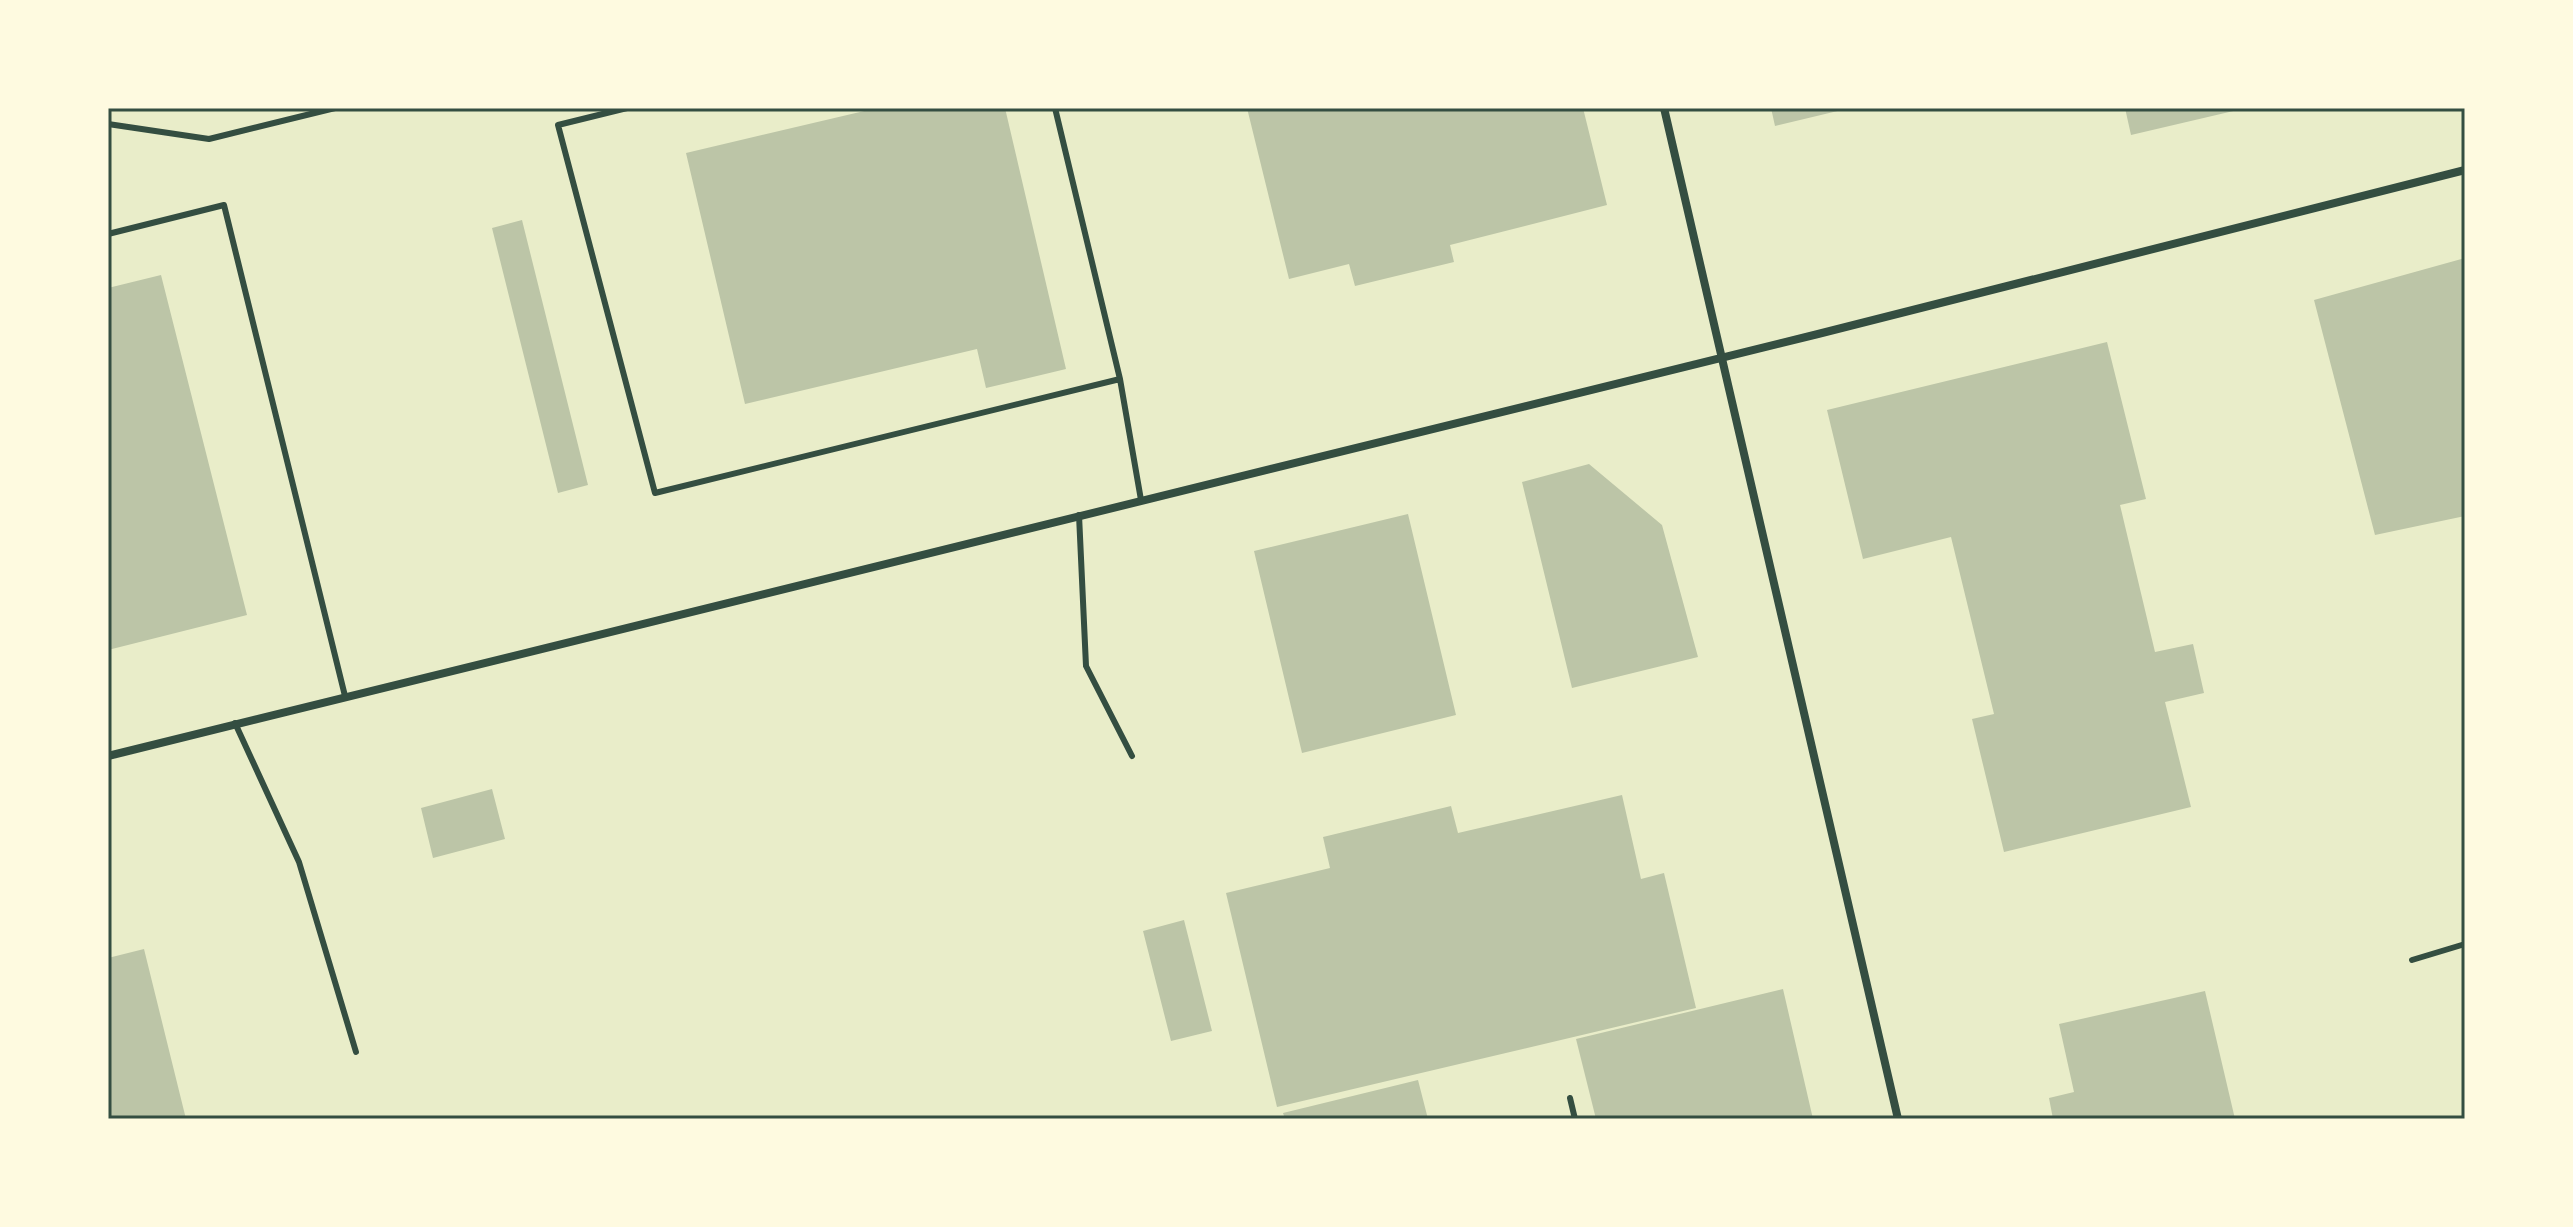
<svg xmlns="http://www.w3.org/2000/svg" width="2573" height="1227" font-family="'Source Serif 4',serif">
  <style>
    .building { fill: #bcc5a7 }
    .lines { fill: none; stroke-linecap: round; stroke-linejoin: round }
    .service { stroke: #344e41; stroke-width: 6 }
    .minor { stroke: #344e41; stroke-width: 8 }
    .neatline { fill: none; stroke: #344e41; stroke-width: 3 }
  </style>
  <rect width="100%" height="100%" fill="#e9edc9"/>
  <path class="building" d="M877,108H1005L1066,369L986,388L977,349L745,404L686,153Z
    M1247,108H1583L1607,205L1450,245L1454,262L1355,286L1349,264L1289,279Z
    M1771,108H1846V109L1775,126Z
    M2125,108H2242V109L2131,135Z
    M522,220L588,485L558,493L492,228Z
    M2465,258V516L2375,535L2314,300Z
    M161,275L247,615L108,650V288Z
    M2107,342L2146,499L2120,505L2155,652L2193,644L2204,693L2165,702L2191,807L2004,852L1972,719L1994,714L1951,537L1863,559L1827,410Z
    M1589,464L1662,525L1698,657L1572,688L1522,482Z
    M1408,514L1456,715L1302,753L1254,551Z
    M492,789L505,839L433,858L421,808Z
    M1622,795L1641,879L1664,873L1696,1008L1277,1107L1226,893L1330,868L1323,837L1451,806L1458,833Z
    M1184,920L1212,1031L1171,1041L1143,931Z
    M144,949L186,1119H108V958Z
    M1783,989L1813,1119H1596L1576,1039Z
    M2205,991L2235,1119H2053L2049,1098L2074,1092L2059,1024Z
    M1418,1080L1428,1119H1285L1283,1113Z"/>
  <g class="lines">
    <path class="service" d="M627,108L558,125L655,493L1120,379
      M1055,108L1120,379L1141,500
      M108,124L209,139L335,108
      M108,234L224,205L345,696
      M1079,515L1086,666L1132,756
      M235,723L299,862L356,1052
      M2412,960L2465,944
      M1570,1098L1575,1119"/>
    <path class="minor" d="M1664,108L1898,1119
      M108,756L1818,334L2465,170"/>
  </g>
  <rect width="2573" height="1227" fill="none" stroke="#fefae0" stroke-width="220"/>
  <rect x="110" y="110" width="2353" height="1007" class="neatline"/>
</svg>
